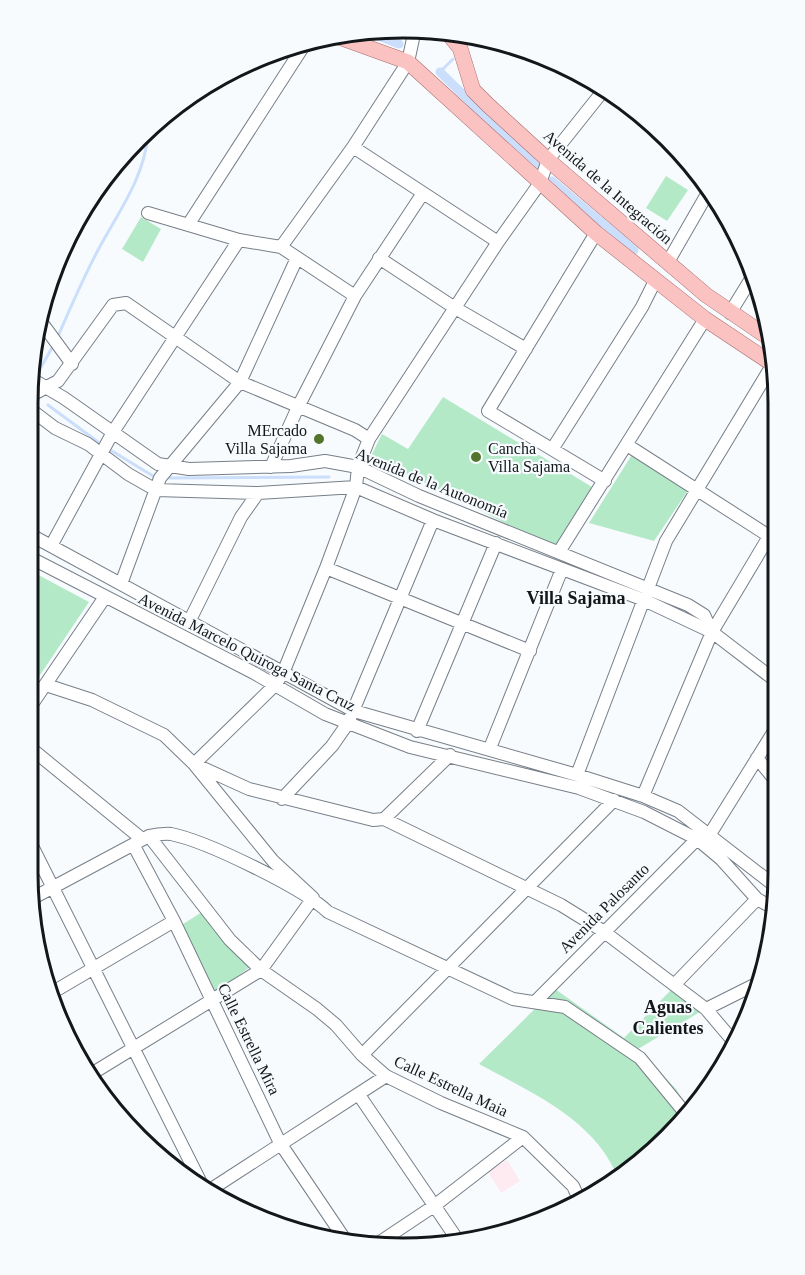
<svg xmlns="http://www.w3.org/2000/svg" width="805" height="1275" font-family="Georgia,serif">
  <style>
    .industrial { fill: #feeaf1 }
    .green { fill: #b4e9c8 }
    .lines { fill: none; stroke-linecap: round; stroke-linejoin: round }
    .stream { stroke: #cbdefc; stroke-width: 3 }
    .canal { stroke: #cbdefc; stroke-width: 9 }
    .minor-casing { stroke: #777f88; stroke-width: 14 }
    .major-casing { stroke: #a86c6d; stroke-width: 16 }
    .minor { stroke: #fff; stroke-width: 12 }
    .major { stroke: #fbc2c2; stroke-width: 15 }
    .poi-dot { fill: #52742b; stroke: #f7fbfe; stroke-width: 2 }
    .labels { text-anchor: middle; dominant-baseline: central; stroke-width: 4.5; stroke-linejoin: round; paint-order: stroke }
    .street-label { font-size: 16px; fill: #13171a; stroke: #f7fbfe }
    .poi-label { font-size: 16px; fill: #13171a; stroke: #f7fbfe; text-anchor: end }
    .neighbourhood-label { font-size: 18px; font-weight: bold; fill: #13171a; stroke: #f7fbfe }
    .rim { fill: none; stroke: #13171a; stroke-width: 3 }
  </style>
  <rect width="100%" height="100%" fill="#f7fbfe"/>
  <path class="industrial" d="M507,1160L520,1181L501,1193L488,1172Z"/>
  <path class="green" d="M666,176L688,190L667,221L646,208Z
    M141,217L161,229L143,262L122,249Z
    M443,397L592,487L557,549L371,456L382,434L408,449Z
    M633,453L689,489L654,541L589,523Z
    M29,570L89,602L28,693Z
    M202,912L250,967L213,994L180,926Z
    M555,989L624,1038L671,990L700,1012L638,1049L676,1089L690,1111L618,1178C595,1119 530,1092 479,1064Z"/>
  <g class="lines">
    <path class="stream" d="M476,46L480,39
      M440,72L453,59
      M59,334C73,302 86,271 103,241C122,207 144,176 148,135
      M37,374L52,348
      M48,405L98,442
      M112,451L153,476
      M169,478L329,477"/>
    <path class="canal" d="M366,31L399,44
      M440,72L543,173
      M552,181L634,250"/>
    <g class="minor-casing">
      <path id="minor" d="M353,147L498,242
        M148,213L239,240L281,247L353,147L408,62L414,34
        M188,225L303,47
        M596,233L488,411L605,481
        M281,247L355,296
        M379,258L455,308L526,349
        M668,262L710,189
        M730,313L751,279
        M39,319L72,364
        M30,378L64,398L158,464L189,469L291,466L325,461L358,467L419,496L688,605L704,615L712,632
        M30,396L58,381L113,305L126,303L240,382L355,430L369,439
        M30,409L55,428L88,444L128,474L156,490L258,493L356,487L433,520L644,600L712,632L776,681
        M627,445L769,536
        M553,448L642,307L655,281
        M271,467L298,407L355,296L423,193
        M29,534L354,711L577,775L643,796L678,811L775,886
        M51,546L113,432L239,240
        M559,552L705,319
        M29,557L254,673L325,714L410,747L579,788L644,812L697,839L721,859L757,899L775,909
        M326,568L530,651
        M121,584L160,478L240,382L297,258
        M190,620L241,517L258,493
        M46,685L92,700L164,735L194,764L249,789L373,820L384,819L561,905L603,931L706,1009L734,1042
        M28,710L105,597
        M417,731L496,543
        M28,746L142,839
        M490,748L562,569
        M757,758L775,780
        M577,775L666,541L773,364
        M643,796L712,632L777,523
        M282,799L332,746L348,723L433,520
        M384,819L450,755
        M710,834L776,728
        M27,836L202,1185
        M149,836L230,940L261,970L317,1009L336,1025L362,1055L386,1076L441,1103L523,1137L573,1186L579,1199
        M134,846L174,921L280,1143L346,1241
        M31,899L149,836C156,835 164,833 171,834C206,841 303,888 328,912L513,999L565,1007L640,1058L686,1114
        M675,984L757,899
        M48,995L174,921
        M535,1002L697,839
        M706,1009L758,983
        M362,1055L614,800
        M88,1076L261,970L313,898L273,861L194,764L274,686L283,673L326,568L356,487L358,467L369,439L498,242L540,183L548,160L603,91
        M359,1095L457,1239
        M210,1190L386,1076
        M374,1246L434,1206L523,1137"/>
    </g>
    <g class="major-casing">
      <path id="major" d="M336,36L408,62L596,233L705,319L774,365
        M451,37L460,48L473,90L488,105L548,160L706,295L766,336"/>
    </g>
    <use href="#minor" class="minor"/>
    <use href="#major" class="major"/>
  </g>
  <g class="poi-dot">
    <circle cx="319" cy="439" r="6"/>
    <circle cx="476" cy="457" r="6"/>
  </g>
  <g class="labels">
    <g class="street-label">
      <text transform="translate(608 187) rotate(41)">Avenida de la Integración</text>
      <text transform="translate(432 483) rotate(22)">Avenida de la Autonomía</text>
      <text transform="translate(247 652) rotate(27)">Avenida Marcelo Quiroga Santa Cruz</text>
      <text transform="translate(604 908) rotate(-45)">Avenida Palosanto</text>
      <text transform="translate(249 1039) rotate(64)">Calle Estrella Mira</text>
      <text transform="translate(451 1086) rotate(25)">Calle Estrella Maia</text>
    </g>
    <g class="poi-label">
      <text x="307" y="430">MErcado<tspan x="307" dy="18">Villa Sajama</tspan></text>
      <text x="488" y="448" text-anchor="start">Cancha<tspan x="488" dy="18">Villa Sajama</tspan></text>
    </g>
    <g class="neighbourhood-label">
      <text x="576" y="598">Villa Sajama</text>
      <text x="668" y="1007">Aguas<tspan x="668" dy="21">Calientes</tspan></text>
    </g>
  </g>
  <path d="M0 0H805V1275H0ZM403 38H403A365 365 0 0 1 768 403V873A365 365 0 0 1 403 1238H403A365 365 0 0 1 38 873V403A365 365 0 0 1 403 38Z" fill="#f7fbfe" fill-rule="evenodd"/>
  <path class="rim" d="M403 38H403A365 365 0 0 1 768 403V873A365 365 0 0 1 403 1238H403A365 365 0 0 1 38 873V403A365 365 0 0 1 403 38Z"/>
</svg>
